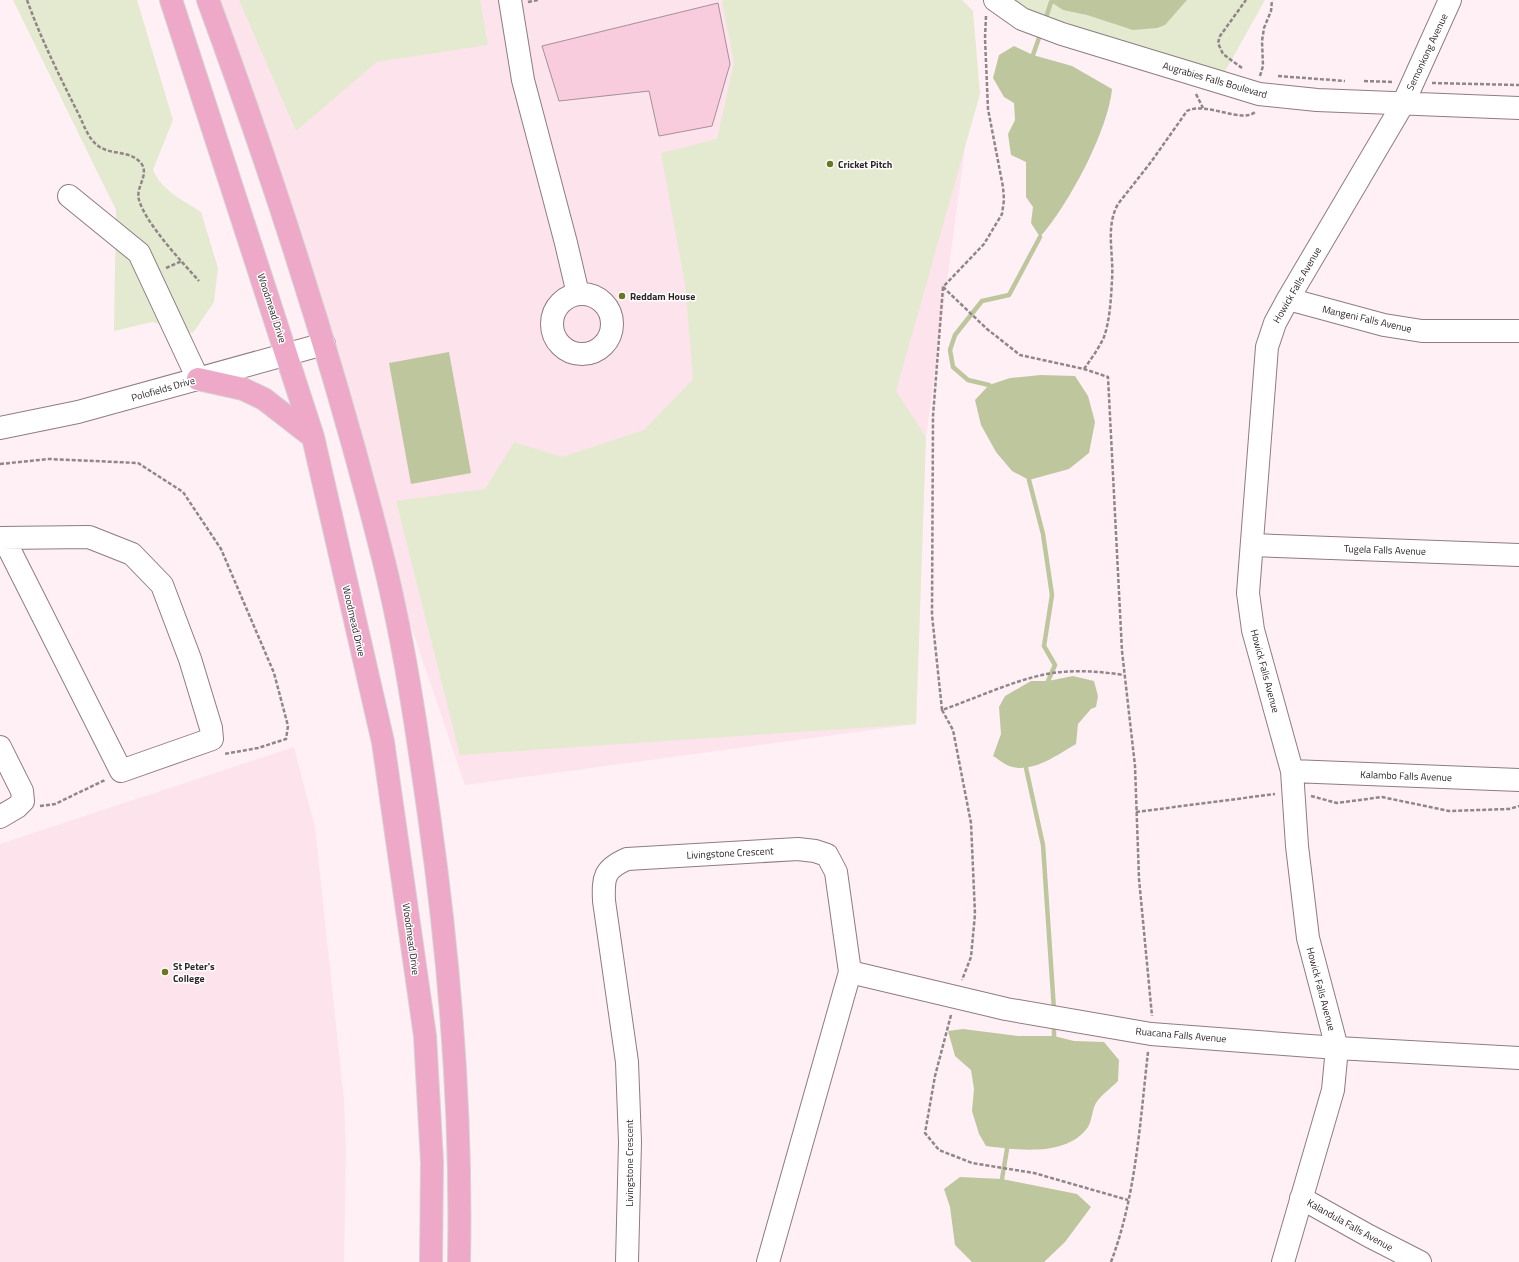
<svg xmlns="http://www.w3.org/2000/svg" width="1519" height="1262" font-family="'Titillium Web',sans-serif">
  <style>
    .built { fill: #fce3ec }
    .green { fill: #e4eacf }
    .water { fill: #bec69e }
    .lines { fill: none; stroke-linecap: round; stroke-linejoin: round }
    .stream { stroke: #bec69e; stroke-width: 4.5 }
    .building { fill: #f9ccdd; stroke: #a49097 }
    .minor-casing { stroke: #907b83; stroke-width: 24 }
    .major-casing { stroke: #d5d3d4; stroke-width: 24 }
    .path { stroke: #908589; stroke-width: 2.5; stroke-dasharray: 4 2; stroke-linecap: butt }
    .minor { stroke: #fff; stroke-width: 22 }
    .major { stroke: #eda9c7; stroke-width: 22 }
    .poi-dot { fill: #6a7621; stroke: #fff; stroke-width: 1.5 }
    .labels { text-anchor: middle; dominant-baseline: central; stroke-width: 3; stroke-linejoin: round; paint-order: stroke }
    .street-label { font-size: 10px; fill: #2e2529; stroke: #fff }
    .poi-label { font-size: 10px; font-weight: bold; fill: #2e2529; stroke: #fff; text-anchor: start }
  </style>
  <rect width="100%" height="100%" fill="#fef0f5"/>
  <path class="built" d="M198,0H962L973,11L964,155L926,437L916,724L465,785Z
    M294,747L315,828L344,1100L346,1151L344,1262H0V844Z"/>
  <path class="green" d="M13,0H137L173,120L153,170C162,191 183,200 201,212L218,268L214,302L193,333L152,322L114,331L116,210Z
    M239,0H480L488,45L377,62L296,131Z
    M724,0H962L973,11L980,94L896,391L926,437L916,724L460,755L396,501L485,489L514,442L562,457L644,430L693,379L685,284L661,153L717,139L734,63L722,1Z
    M1014,0H1265L1223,75L1037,18Z"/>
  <path class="water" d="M1052,0H1187L1165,25L1157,28L1133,30L1087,15L1063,10L1051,2Z
    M1014,46L1033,55L1072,66L1112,89C1108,131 1068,206 1040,237L1031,223L1033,207L1026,197V162L1011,155L1008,134L1015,120L1014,103L1004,97L993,78L999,55Z
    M449,352L471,473L411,484L389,363Z
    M1041,375L1075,376L1088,396L1095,422L1089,453L1069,469L1029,480L1012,471L996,452L981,425L975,400L989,385L1010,378Z
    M1073,676L1094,681L1098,696L1096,707L1091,709L1078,724L1076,744C1057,755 1032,774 1009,766C1004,764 998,759 993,756L1001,734L999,707L1005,696L1031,681H1048Z
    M963,1029L1018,1036H1054L1074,1041L1104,1042L1119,1060L1118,1081C1111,1088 1101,1095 1096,1103C1092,1110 1092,1120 1088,1127C1067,1157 1018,1150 986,1146L979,1134L972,1111L974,1089L971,1070L955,1056L948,1031Z
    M960,1177L1002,1179L1077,1194L1091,1207L1065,1242L1044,1262H972L955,1245L950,1207L944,1189Z"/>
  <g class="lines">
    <path class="stream" d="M1045,21L1051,2
      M1033,55L1041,32
      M989,385L968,380L953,367L950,350L955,335L982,301L1009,295L1040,237
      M1029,480L1043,534L1052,595L1044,646L1055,665L1048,681
      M1026,768L1043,845L1054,1010
      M1054,1024V1036
      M1002,1179L1007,1149"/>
  </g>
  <path class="building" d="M718,3L730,64L712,126L659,136L649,91L559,101L542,46Z"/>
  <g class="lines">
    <g class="minor-casing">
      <path id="minor" d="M510,0L523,80L566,243L578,294
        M995,0L1022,19L1062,34L1259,94L1317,100L1519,108
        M69,196L139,253L198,379
        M552 324a30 30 0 1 1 60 0a30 30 0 1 1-60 0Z
        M1288,299L1384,325L1422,331H1519
        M0,428L78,412L324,344
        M0,538L89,537L132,554L162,585L190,659L211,728L212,739L121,771L4,539
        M1252,545L1519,555
        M0,747L22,791L23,801L17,807L0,817
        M1292,771L1519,780
        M850,972L1006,1009L1151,1034L1337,1048L1519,1058
        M1301,1198L1369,1236L1420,1262
        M627,1262L630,1142L627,1062L604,901C603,877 604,869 627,859L798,849L815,851L827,855L836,872L850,972L768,1262
        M1283,1262L1333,1090L1337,1048L1308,938L1297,846L1292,771L1253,630L1248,593L1267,347L1275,323L1288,299L1403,104L1450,0"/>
    </g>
    <g class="major-casing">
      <path id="major" d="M171,0L313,437L383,742L425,1036L432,1162L431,1262
        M208,0C274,179 333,361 380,546C403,634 416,724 429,815C450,963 462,1112 459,1262
        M198,379L243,389L264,399L313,437"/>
    </g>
    <path class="path" d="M27,0C41,39 59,75 77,111C83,122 87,137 97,145C110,156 129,149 141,163C150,175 135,187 139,200C146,224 182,262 199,281
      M528,2L538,0
      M986,16L985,38L988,109L1003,187L1004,200L1002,214L984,244L943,287L987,329L1020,355L1084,369L1108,377L1122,651L1135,766L1139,879L1152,1016
      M1242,68L1223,54L1218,43L1220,36L1246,0
      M1260,76L1263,66L1262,41L1264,28L1271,11L1272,0
      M1278,76L1345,81
      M1364,81L1393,82
      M1432,83L1519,85
      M1196,94L1203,108
      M166,268L182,261
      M943,287L933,416L932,615L942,710C977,698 1027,674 1062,672C1083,670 1103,672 1124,675
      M1084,369C1091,359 1099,348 1104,337C1110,320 1111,298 1112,280C1114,254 1105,227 1118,204L1151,162L1187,111C1206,101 1242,124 1255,112
      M0,464L49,459L138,463L183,492L221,549L274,673L288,726L286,739L258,748L224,754
      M942,710L953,730L971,823L975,914L971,957L962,980
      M1311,796L1337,803L1382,797L1449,811L1509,809L1519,806
      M40,806L55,804L105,780
      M1136,812L1275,794
      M951,1015L935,1076L925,1133L939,1150L972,1163L1034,1173L1128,1200
      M1111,1262C1136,1196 1140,1122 1148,1052"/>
    <use href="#minor" class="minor"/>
    <use href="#major" class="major"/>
  </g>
  <g class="poi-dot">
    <circle cx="830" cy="164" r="4"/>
    <circle cx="622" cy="296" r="4"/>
    <circle cx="165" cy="972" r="4"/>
  </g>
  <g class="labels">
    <g class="street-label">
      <text transform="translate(1427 52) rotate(-65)">Semonkong Avenue</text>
      <text transform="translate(1215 80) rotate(16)">Augrabies Falls Boulevard</text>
      <text transform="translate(1297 285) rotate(-60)">Howick Falls Avenue</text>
      <text transform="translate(272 308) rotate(72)">Woodmead Drive</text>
      <text transform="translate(1367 319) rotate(13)">Mangeni Falls Avenue</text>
      <text transform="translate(163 389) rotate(-16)">Polofields Drive</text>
      <text transform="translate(1385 550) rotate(2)">Tugela Falls Avenue</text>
      <text transform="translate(354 621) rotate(77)">Woodmead Drive</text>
      <text transform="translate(1265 671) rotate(75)">Howick Falls Avenue</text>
      <text transform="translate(1406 776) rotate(2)">Kalambo Falls Avenue</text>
      <text transform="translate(730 853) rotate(-3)">Livingstone Crescent</text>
      <text transform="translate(411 939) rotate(82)">Woodmead Drive</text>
      <text transform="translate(1321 989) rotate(75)">Howick Falls Avenue</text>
      <text transform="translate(1181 1035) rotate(5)">Ruacana Falls Avenue</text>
      <text transform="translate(629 1163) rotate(-90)">Livingstone Crescent</text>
      <text transform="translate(1350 1225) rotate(29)">Kalandula Falls Avenue</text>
    </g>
    <g class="poi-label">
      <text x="838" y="164">Cricket Pitch</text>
      <text x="630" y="296">Reddam House</text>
      <text x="173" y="966">St Peter's<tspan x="173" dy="12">College</tspan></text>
    </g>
  </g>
</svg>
